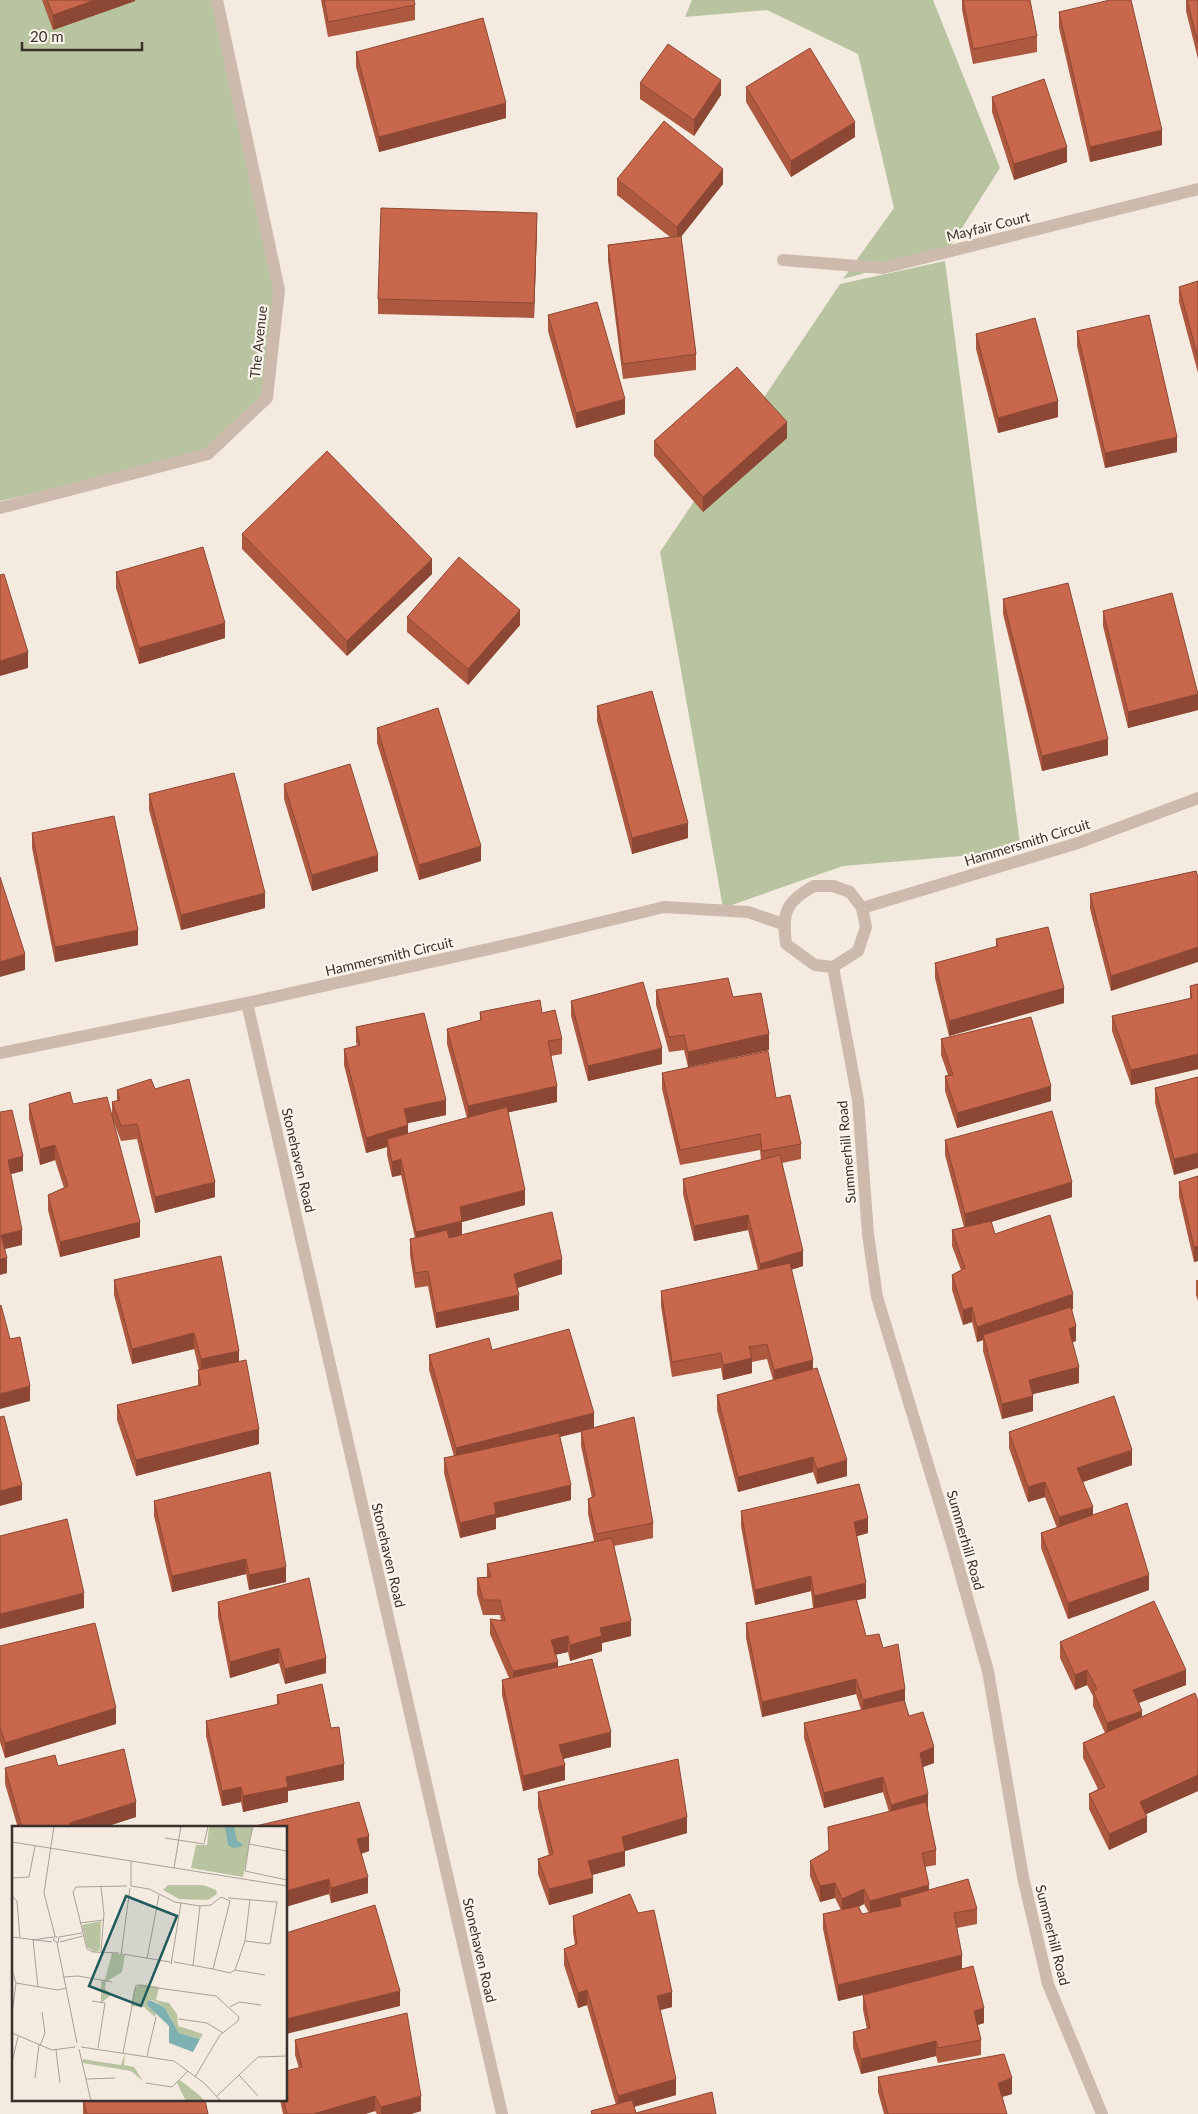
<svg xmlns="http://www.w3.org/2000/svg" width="1198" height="2114" font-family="Lato,sans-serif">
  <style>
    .green { fill: #b8c4a0 }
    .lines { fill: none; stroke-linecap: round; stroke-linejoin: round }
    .minor { stroke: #cdbaac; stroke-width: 12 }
    .wall { fill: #ac5940; fill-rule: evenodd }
    .shaded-wall { fill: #8c4834 }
    .building { fill: #c8674b; stroke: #8c4834 }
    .labels { text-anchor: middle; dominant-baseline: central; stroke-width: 4.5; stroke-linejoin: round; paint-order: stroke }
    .street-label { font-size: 14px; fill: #3b2f2b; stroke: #fbf4ed }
    .inset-road { fill: none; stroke: #aa9f98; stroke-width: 1 }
    .view { fill: #1f5a5d; fill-opacity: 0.15; stroke: #1f5a5d; stroke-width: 2.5 }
    .inset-edge { fill: none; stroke: #3b2f2b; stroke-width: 2.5 }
  </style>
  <rect width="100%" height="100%" fill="#f4eae0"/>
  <path class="green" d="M0,0H216L279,291L267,398L208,454L0,501Z
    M692,0H933L1000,168L944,256L883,268L843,279L894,208L858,54L767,10L685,17Z
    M945,261L1021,851L843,866L723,908L660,552L840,284Z"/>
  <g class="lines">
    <path class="minor" d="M783,260L883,268L1198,189
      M0,508L208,454L267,398L279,290L217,0
      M814,886H833L850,892L862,908L866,927L858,951L833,967L815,965L786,944C782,913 785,902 814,886Z
      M862,908L1078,843L1198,798
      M833,967L858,1100L868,1234L877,1297L953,1547L988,1671L1023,1877L1048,1984L1102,2114
      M247,1003L502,2114
      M0,1053L247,1003L520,942L664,907L748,912L783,924"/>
  </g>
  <path class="wall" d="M42,0H135V1L53,30Z
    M321,0H414L415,5V20L328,37Z
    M962,0H1030L1037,36V52L973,64L962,10Z
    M1186,0H1198V59L1186,11Z
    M1059,12L1162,145L1090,162L1059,28Z
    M356,52L506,118L379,152L356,67Z
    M640,83L721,95L694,136L640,99Z
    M746,87L855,137L791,177L746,102Z
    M992,97L1067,162L1014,180L992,112Z
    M617,179L723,184L681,236L696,354V370L623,379L608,261V245L670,237L617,195Z
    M537,228L534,318L378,314V299Z
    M1198,281V373L1179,302V287Z
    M548,315L625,414L576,428L548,331Z
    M1077,331L1177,452L1105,468L1077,346Z
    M976,334L1058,417L998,433L976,349Z
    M787,438L703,512L654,456V441Z
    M242,534L432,574L347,656L242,549Z
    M116,572L225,638L139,664L116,588Z
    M1003,599L1108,755L1042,771L1003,614Z
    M1103,611L1198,710L1128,728L1103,626Z
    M407,617L520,625L468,685L407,632Z
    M597,706L688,838L632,854L597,721Z
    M377,728L481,861L419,880L377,743Z
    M284,784L378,871L312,891L284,799Z
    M149,794L265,908L181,930L149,810Z
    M32,833L138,945L55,962L32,848Z
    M1196,871L1111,991L1090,909V894Z
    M996,939L1064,1003L949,1036L935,978V963L996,947Z
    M1198,984V1069L1131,1085L1112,1031V1016L1190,999V986Z
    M656,990L733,997L769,1050L688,1067L684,1050L669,1052L656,1005Z
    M571,1001L662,1064L588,1081L571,1016Z
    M480,1012L542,1013L562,1039V1054L551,1056L557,1102L508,1112L525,1205L462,1222V1235L562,1274L517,1288L519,1310L436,1328L428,1286L415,1288L410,1255V1239L415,1238L401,1175L392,1177L387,1155V1147L366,1153L344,1065V1049L357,1046L356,1042V1027L446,1115L408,1123V1134L467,1118L447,1044V1029L480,1021Z
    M941,1039L1051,1101L957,1128L945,1091V1076L948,1075L941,1055Z
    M662,1073L776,1098L801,1144V1159L782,1163L803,1266L791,1270L813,1369L847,1476L817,1484L813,1472L738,1492L717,1410V1395L773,1380L767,1359L752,1362V1373L723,1380L721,1368L672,1377L661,1306V1291L758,1270L748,1230L694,1241L683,1194V1179L761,1160L760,1150L680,1165L662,1089Z
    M1198,1077L1174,1175L1155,1103V1088Z
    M155,1089L215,1197L155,1213L137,1139L121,1141L112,1117V1102L117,1101V1090Z
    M29,1104H73L140,1237L60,1257L48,1210V1195L64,1188L55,1160L40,1165L29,1119Z
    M945,1140L1072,1197L991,1222L995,1234L1073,1309L1071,1310L1076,1341L1072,1342L1079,1383L1033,1394V1411L1002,1419L983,1351V1340L977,1342L972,1322L963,1325L952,1290V1275L961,1270L952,1246V1230L964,1227L945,1155Z
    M1198,1176V1261L1194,1262L1179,1197V1182Z
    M114,1280L239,1362L259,1444L136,1476L117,1420V1405L198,1386V1370H199L194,1349L132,1364L114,1295Z
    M1196,1280H1198V1301L1196,1295Z
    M492,1350L594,1427L653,1523V1538L614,1546L631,1636L602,1643V1651L570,1661L568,1652L556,1654L558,1667L611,1747L563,1759L565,1780L523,1791L502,1695V1680L509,1678L490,1634V1619L501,1621L500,1615H483L477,1594V1578L487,1577V1564L594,1541L588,1514V1499L592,1498L581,1446V1432L560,1437L571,1500L496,1518V1529L460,1538L444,1473V1458L454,1456L429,1370V1355Z
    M1009,1432L1132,1465L1083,1482L1093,1515L1149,1590L1068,1619L1041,1548V1533L1057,1528L1045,1497L1028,1502L1009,1448Z
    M154,1501L286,1582L249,1590L246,1574L172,1592L154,1516Z
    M741,1511L868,1533L857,1536L866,1598L857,1600L866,1636L883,1648L905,1701L909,1716L934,1763L923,1767L928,1809H927L936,1850V1865L925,1867L929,1890L977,1909V1924L957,1928L962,1969L984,2023L978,2025L981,2040V2055L938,2063L936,2056L861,2074L853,2048V2032L867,2029L863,2010V1995L867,1994L838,2001L823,1929V1914L841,1910L835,1898L820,1902L810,1876V1861L829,1850L828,1827L889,1812L883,1792L824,1808L804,1738V1723L861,1710L856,1694L762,1717L746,1638V1623L813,1608L811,1591L755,1605L741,1526ZM864,1904L869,1913L862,1914L859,1907Z
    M218,1602L326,1673L285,1684L279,1663L230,1678L218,1617Z
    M1060,1642L1186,1685L1139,1703L1142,1717L1198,1701V1791L1146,1814L1147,1832L1109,1850L1089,1809V1794L1098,1789L1083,1758V1743L1105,1733L1093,1706V1696L1087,1685L1075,1690L1060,1658Z
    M0,1646L116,1724L5,1758L0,1742Z
    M277,1695L331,1728L344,1780L288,1791V1802L243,1812L241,1802L222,1806L206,1736V1721L277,1705Z
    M58,1766L136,1817L102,1828H18L5,1784V1768Z
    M538,1792L687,1833L625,1851V1866L592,1875L593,1893L549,1905L538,1874V1859L549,1855L538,1808Z
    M286,1828L369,1851L361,1854L368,1893L331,1903L329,1894Z
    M573,1916L672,2007L660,2010L676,2095L634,2107L636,2113L716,2114H591V2111L616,2105L587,2005L578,2008L564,1965V1949L575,1945L573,1932Z
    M295,2040L421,2111L411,2114H377L375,2111L365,2114H283L280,2100H286L299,2068L295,2055Z
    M878,2077L1012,2094L1002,2097L1007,2114H884L878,2092Z
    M83,2100L208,2114H83Z"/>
  <path class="shaded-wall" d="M95,0H135V1L53,30V15Z
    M721,80V95L694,136V120Z
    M506,103V118L379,152V137Z
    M855,122V137L791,177V161Z
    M1162,130V145L1090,162V147Z
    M1067,147V162L1014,180V164Z
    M723,169V184L677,242V227Z
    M537,213V228L534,318V303Z
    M625,399V414L576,428V413Z
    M1058,401V417L998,433V418Z
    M787,422V438L703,512V497Z
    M1177,437V452L1105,468V453Z
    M432,559V574L347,656V641Z
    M520,610V625L468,685V669Z
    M225,623V638L139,664V648Z
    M28,652V668L0,676V661Z
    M1198,694V710L1128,728V712Z
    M1108,739V755L1042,771V756Z
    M688,823V838L632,854V838Z
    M481,846V861L419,880V865Z
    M378,855V871L312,891V875Z
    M265,893V908L181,930V915Z
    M138,930V945L55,962V947Z
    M1198,947V962L1111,991V976Z
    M25,954V970L0,977V962Z
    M1064,988V1003L949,1036V1021Z
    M769,1034V1050L688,1067V1052Z
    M662,1048V1064L588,1081V1066Z
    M1198,1054V1069L1131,1085V1070Z
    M557,1086V1102L468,1121V1106Z
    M1051,1086V1101L957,1128V1113Z
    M446,1100V1115L404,1124V1109Z
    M408,1125V1140L387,1139V1147L366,1153V1138Z
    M55,1145V1160L40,1165V1149Z
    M1198,1153V1168L1174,1175V1159Z
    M23,1156V1171L8,1175V1160Z
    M401,1159V1175L392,1177V1162Z
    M215,1182V1197L155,1213V1197Z
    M1072,1182V1197L965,1230V1214Z
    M525,1190V1205L462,1222V1236L416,1247V1232L460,1207Z
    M748,1215V1230L694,1241V1226Z
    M140,1222V1237L60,1257V1242Z
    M22,1230V1245L1,1250V1235Z
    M1198,1246V1261L1194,1262V1247Z
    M803,1251V1266L760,1279V1264Z
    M7,1258V1273L0,1275V1259Z
    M562,1259V1274L514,1289V1274Z
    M1073,1294V1309L984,1340L983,1335V1340L977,1342V1327Z
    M519,1295V1310L436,1328V1313Z
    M972,1307V1322L963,1325V1310Z
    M1076,1326V1341L1069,1344V1329Z
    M194,1333V1349L132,1364V1349Z
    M239,1351V1366L201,1375V1359Z
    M752,1358V1373L723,1380V1365Z
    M813,1360V1376L774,1385V1370Z
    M1079,1367V1383L1029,1395V1380Z
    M30,1386V1401L0,1409V1394Z
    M1033,1396V1411L1002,1419V1404Z
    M594,1413V1428L456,1463V1448Z
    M259,1429V1444L136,1476V1460Z
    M1132,1450V1465L1077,1484V1468Z
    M813,1457V1472L738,1492V1477Z
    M847,1460V1476L817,1484V1469Z
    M1045,1482V1497L1028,1502V1487Z
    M22,1485V1500L0,1506V1491Z
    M571,1485V1500L496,1518V1529L460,1538V1523L494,1503Z
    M1093,1507V1522L1059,1533V1517Z
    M868,1518V1533L854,1537V1522Z
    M246,1559V1574L172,1592V1576Z
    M286,1567V1582L249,1590V1575Z
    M1149,1575V1590L1068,1619V1603Z
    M811,1576V1591L755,1605V1590Z
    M866,1583V1598L814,1611V1596Z
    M84,1593V1608L0,1629V1614Z
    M631,1621V1636L602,1643V1651L570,1661V1645L600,1628Z
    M568,1636V1652L551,1656V1640Z
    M279,1648V1663L230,1678V1662Z
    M326,1658V1673L285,1684V1669Z
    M558,1662V1677L513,1687V1671Z
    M1087,1670V1685L1075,1690V1675Z
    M1186,1670V1685L1133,1705V1690Z
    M856,1679V1694L762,1717V1702Z
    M905,1689V1704L863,1715V1700Z
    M116,1708V1724L5,1758V1743Z
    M1142,1711V1726L1107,1739V1723Z
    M611,1732V1747L559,1760V1745Z
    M934,1747V1763L920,1768V1753Z
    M344,1764V1780L288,1791V1802L243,1812V1796L286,1777Z
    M565,1765V1780L523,1791V1776Z
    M1198,1775V1791L1140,1817V1802Z
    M883,1777V1792L824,1808V1793Z
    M241,1787V1802L222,1806V1791Z
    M928,1794V1809L891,1820V1805Z
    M136,1802V1817L102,1828H70V1823Z
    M687,1817V1833L625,1851V1866L588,1876V1861L622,1837Z
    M1147,1817V1832L1109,1850V1834Z
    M369,1836V1851L357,1855V1839Z
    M368,1877V1893L331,1903V1888Z
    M593,1878V1893L549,1905V1889Z
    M329,1879V1894L286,1907V1891Z
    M835,1883V1898L820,1902V1886Z
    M929,1885V1900L870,1916V1901Z
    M864,1889V1904L842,1914V1899Z
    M962,1955V1970L838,2001V1985Z
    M587,1990V2005L578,2008V1993Z
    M400,1991V2006L286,2034V2019Z
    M672,1992V2007L657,2011V1996Z
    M984,2008V2023L974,2026V2011Z
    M936,2041V2056L861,2074V2059Z
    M1012,2078V2094L998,2098V2083Z
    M676,2079V2095L618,2111V2096Z
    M375,2096V2111L365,2114H313Z
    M421,2096V2111L411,2114H381V2107Z"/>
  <path class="building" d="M47,0H95L53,15Z
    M324,0H414L415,5L328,22Z
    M963,0H1030L1037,36L973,49Z
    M1110,0H1131L1162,130L1090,147L1059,12Z
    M1187,0H1198V43Z
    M483,18L506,103L379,137L356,52Z
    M668,44L721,80L694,120L640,83Z
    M810,48L855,122L791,161L746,87Z
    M1044,79L1067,147L1014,164L992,97Z
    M664,121L723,169L677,227L617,179Z
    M381,208L537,213L534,303L378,299Z
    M681,236L696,354L623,364L608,245Z
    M1198,281V358L1179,287Z
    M597,302L625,399L576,413L548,315Z
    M1149,315L1177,437L1105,453L1077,331Z
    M1035,318L1058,401L998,418L976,334Z
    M737,367L787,422L703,497L654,441Z
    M327,451L432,559L347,641L242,534Z
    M203,547L225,623L139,648L116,572Z
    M459,557L520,610L468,669L407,617Z
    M4,574L28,652L0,661V575Z
    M1068,583L1108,739L1042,756L1003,599Z
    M1172,593L1198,694L1128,712L1103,611Z
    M652,691L688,823L632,838L597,706Z
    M438,708L481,846L419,865L377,728Z
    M350,764L378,855L312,875L284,784Z
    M234,773L265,893L181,915L149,794Z
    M114,816L138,930L55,947L32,833Z
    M1196,871L1198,877V947L1111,976L1090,894Z
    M0,877L25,954L0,962Z
    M1048,927L1064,988L949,1021L935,963L998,946L996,939Z
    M728,978L733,997L761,993L769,1034L688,1052L684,1035L669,1037L656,990Z
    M643,982L662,1048L588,1066L571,1001Z
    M1198,984V1054L1131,1070L1112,1016L1192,998L1190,986Z
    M540,1000L542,1013L555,1010L562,1039L548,1041L557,1086L468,1106L447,1029L481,1020L480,1012Z
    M424,1013L446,1100L404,1109L408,1125L366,1138L344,1049L360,1045L356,1027Z
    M1031,1017L1051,1086L957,1113L945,1076L953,1075L941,1039Z
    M768,1051L776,1098L790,1095L801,1144L762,1151L760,1134L680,1150L662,1073Z
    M1198,1077V1153L1174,1159L1155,1088Z
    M151,1079L155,1089L189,1079L215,1182L155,1197L137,1124L121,1126L112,1102L120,1100L117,1090Z
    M70,1092L73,1104L107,1097L140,1222L60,1242L48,1195L68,1186L55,1145L40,1149L29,1104Z
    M507,1107L525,1190L460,1207L462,1221L416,1232L401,1159L392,1162L387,1139Z
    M12,1110L23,1156L8,1160L22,1230L1,1235L7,1258L0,1259V1112Z
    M1052,1111L1072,1182L965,1214L945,1140Z
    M780,1155L803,1251L760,1264L748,1215L694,1226L683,1179Z
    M1198,1176V1246L1194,1247L1179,1182Z
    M552,1212L562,1259L514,1274L519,1295L436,1313L428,1271L415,1273L410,1239L447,1230L449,1238Z
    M1050,1215L1073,1294L977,1327L972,1307L963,1310L952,1275L965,1268L952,1230L991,1221L995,1234Z
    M221,1256L239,1351L201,1359L194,1333L132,1349L114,1280Z
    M790,1263L813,1360L774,1370L767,1344L749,1347L752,1358L723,1365L721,1353L672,1362L661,1291Z
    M1,1305L10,1339L20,1337L30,1386L0,1394V1306Z
    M1071,1307L1076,1326L1069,1329L1079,1367L1029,1380L1033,1396L1002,1404L983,1335Z
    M569,1329L594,1413L456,1448L429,1355L489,1338L492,1350Z
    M246,1360L259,1429L136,1460L117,1405L201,1385L198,1370Z
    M817,1368L847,1460L817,1469L813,1457L738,1477L717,1395Z
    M1114,1396L1132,1450L1077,1468L1093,1507L1059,1517L1045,1482L1028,1487L1009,1432Z
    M4,1416L22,1485L0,1491V1417Z
    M634,1417L653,1523L596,1534L588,1499L595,1496L581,1431Z
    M559,1433L571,1485L494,1503L496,1514L460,1523L444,1458Z
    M270,1472L286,1567L249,1575L246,1559L172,1576L154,1501Z
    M859,1484L868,1518L854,1522L866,1583L814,1596L811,1576L755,1590L741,1511Z
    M1127,1503L1149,1575L1068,1603L1041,1533Z
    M67,1519L84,1593L0,1614V1536Z
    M612,1538L631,1621L600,1628L602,1636L570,1645L568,1636L551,1640L558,1662L513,1671L490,1619L505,1621L500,1600H483L477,1578L491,1577L487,1564Z
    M309,1578L326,1658L285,1669L279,1648L230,1662L218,1602Z
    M856,1599L866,1636L879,1634L883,1648L898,1644L905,1689L863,1700L856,1679L762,1702L746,1623Z
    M1154,1601L1186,1670L1133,1690L1142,1711L1107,1723L1093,1691L1097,1689L1087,1670L1075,1675L1060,1642Z
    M95,1623L116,1708L5,1743L0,1727V1646Z
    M592,1659L611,1732L559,1745L565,1765L523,1776L502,1680Z
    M322,1684L331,1728L339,1727L344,1764L286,1777L288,1787L243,1796L241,1787L222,1791L206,1721L279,1704L277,1695Z
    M1195,1693L1198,1701V1775L1140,1802L1147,1817L1109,1834L1089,1794L1105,1787L1083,1743Z
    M904,1700L909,1716L923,1712L934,1747L920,1753L928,1794L891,1805L883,1777L824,1793L804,1723Z
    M124,1749L136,1802L70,1823L71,1828H22L5,1768L55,1755L58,1766Z
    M678,1759L687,1817L622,1837L625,1851L588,1861L593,1878L549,1889L538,1859L553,1854L538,1792Z
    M359,1802L369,1836L357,1839L368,1877L331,1888L329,1879L286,1891V1828H247Z
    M926,1802L936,1850L922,1853L929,1885L870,1901L864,1889L842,1899L835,1883L820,1886L810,1861L829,1850L828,1827Z
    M968,1879L977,1909L954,1913L962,1955L838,1985L823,1914L858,1906L862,1914L901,1906L900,1898Z
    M630,1894L638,1913L654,1910L672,1992L657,1996L676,2079L618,2096L587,1990L578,1993L564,1949L577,1944L573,1916Z
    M375,1905L400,1991L286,2019V1933Z
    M973,1966L984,2008L974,2011L981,2040L938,2048L936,2041L861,2059L853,2032L870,2028L863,1995Z
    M407,2013L421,2096L381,2107L375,2096L313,2114H287L284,2100H286V2071L302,2067L295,2040Z
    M1004,2054L1012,2078L998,2083L1007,2114H888L878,2077Z
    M712,2092L716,2114H592L591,2111L632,2100L636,2113Z
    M83,2100H205L208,2114H87Z"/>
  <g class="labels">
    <g class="street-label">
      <text transform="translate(988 226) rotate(-14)">Mayfair Court</text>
      <text transform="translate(258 342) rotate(-84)">The Avenue</text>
      <text transform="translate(1027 842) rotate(-17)">Hammersmith Circuit</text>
      <text transform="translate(389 956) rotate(-13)">Hammersmith Circuit</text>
      <text transform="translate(846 1152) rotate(-95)">Summerhill Road</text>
      <text transform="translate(299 1160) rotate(77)">Stonehaven Road</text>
      <text transform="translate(966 1540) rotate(74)">Summerhill Road</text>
      <text transform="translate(389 1555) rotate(77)">Stonehaven Road</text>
      <text transform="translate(1053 1935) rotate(76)">Summerhill Road</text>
      <text transform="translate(480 1950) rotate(77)">Stonehaven Road</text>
    </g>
  </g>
  <g transform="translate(12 1826)">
    <rect width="275" height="275" fill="#f4eae0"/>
    <path d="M197,0H241L231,51L179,42L184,19H195ZM156,59H191L204,64L205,68L196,74L167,73L151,64ZM89,95L88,124L83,126L75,121L70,99ZM100,127L113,129L110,146L94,156L93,163L100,168L89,177V156L93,153ZM128,158L147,161L144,174L157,177L165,188L166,200L191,208L188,213L167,207L152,181L140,174H137L136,180L144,187L143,191L132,181L119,180L122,163ZM113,227L112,239L122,241L131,255L119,245L71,237L70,233L109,239ZM168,254L187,269L193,275H174L165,257Z" fill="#b8c4a0"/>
    <path d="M213,1H222L225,15L231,18L228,21L221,22L216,19ZM138,174L152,181L167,207L188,213L181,226L157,217V200L136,180L135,176Z" fill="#7fb0b2"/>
    <path class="inset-road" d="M42,0L32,67L43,110L41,114L46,117L47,112L43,110M241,0L237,18L275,25M153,12L192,18L196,0M0,16L275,60M237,18L233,45L275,54M119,35V60M162,42L169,0M0,52L17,51L23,20M119,60L137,63L163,76L188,80L199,79L209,71L218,75L201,143L162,136M0,70L5,75L8,112M216,72L265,76L258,118L233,115M68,97L91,94M0,111L40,116M47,111L70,107M21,114L26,161M21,114L41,111M48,116L71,110M45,117L65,217M110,125L109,129L118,62M89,126L92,88L89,61M107,127L81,126L75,123L61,66L64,61L115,60M111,128L158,136M135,133L147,69M160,134L159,138L169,77M181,140L188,80M201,143L218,147L223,144L233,115L238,73M0,144L4,157L0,188M223,144L253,149M51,151L66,150L100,156M4,157L46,164L54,162M80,175L93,177L86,222M218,181L227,176L249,179M167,193L195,197L211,207M0,207L40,224L63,221M28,220L33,207L30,186M69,221L162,235L192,257L209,275M67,223L79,275M44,224L48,257M111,227L124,159L204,170L227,191L226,195L208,209L183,251M135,230L144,191M0,236L6,211M227,249L246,270M23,252L27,219M74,253L103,252M134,257L160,261L176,245M205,270L246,231L275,230"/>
    <path class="view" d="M114,70L165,90L129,180L77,160Z"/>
    <rect width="275" height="275" class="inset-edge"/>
  </g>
  <path d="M22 42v8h120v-8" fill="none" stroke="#3b2f2b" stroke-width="2.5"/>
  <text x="30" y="42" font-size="15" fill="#3b2f2b" stroke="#fbf4ed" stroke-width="4" paint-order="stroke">20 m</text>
</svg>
